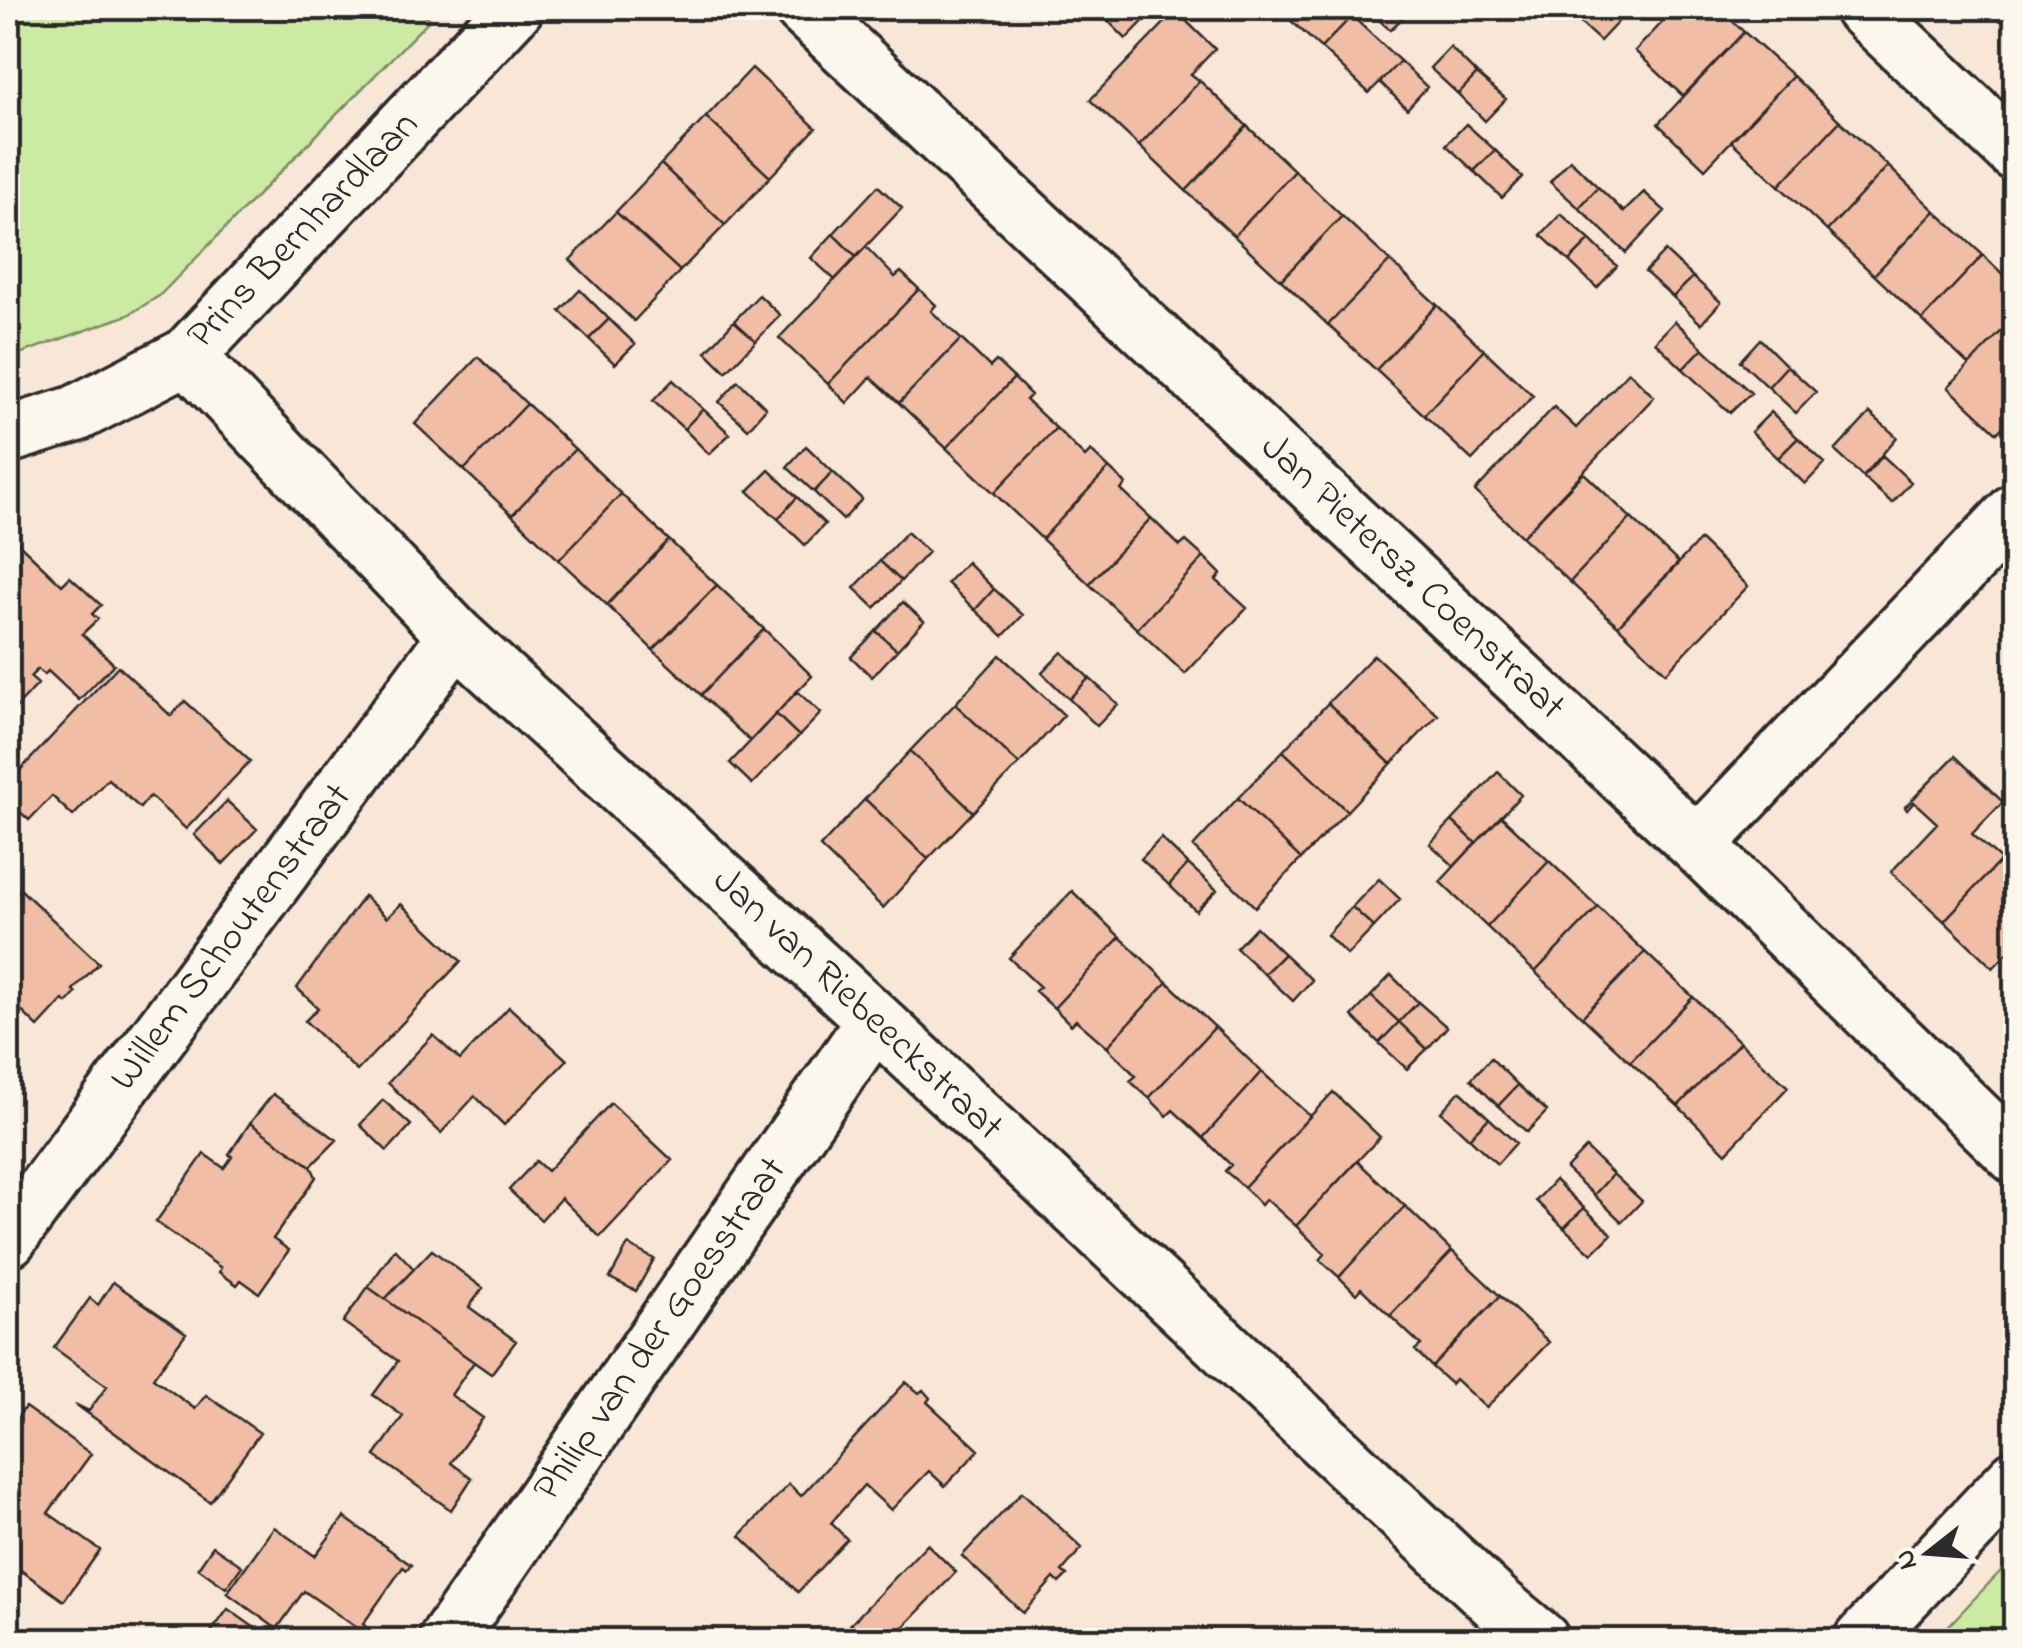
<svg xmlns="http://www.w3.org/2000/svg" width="2023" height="1648" font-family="'Indie Flower',sans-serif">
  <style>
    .green { fill: #cceba2; stroke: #7c8b66; stroke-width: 2.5 }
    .building { fill: #f2bda5; stroke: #2b2b2b; stroke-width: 2.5 }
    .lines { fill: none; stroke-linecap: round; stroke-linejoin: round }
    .minor-casing { stroke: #2b2b2b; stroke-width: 62 }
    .tertiary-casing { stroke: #2b2b2b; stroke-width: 62 }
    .minor { stroke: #fbf7ec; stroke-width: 55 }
    .tertiary { stroke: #fbf7ec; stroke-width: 55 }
    .labels { text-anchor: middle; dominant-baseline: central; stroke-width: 8; stroke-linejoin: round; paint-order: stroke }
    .street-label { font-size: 40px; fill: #2b2b2b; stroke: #fbf7ec }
  </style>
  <rect width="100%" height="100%" fill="#f8e6d7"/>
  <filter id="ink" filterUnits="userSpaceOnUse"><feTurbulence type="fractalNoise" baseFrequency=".01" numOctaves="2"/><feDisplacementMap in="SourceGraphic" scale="20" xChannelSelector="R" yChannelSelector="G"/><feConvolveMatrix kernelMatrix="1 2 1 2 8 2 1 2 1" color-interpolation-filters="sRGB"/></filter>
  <g filter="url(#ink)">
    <path class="green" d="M8,8H342L353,12L358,8H416L430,19L159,296L128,315L8,358Z
      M2015,1556V1640H1935Z"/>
    <path class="building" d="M1116,8H1151L1154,10L1126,39L1106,19Z
      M1277,8H1343L1352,16L1321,48Z
      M1366,8H1408L1411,10L1390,30Z
      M1564,8H1631L1600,41Z
      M1676,8H1719L1744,32L1683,96L1635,51Z
      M1176,11L1215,49L1191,74L1200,81L1139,146L1090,100Z
      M1352,16L1400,61L1369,93L1321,48Z
      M1744,32L1793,76L1705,169L1658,124Z
      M1450,47L1477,74L1458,94L1430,68Z
      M1400,61L1427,87L1407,109L1380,82Z
      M752,68L816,128L770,177L706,117Z
      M1477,74L1506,99L1485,121L1458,94Z
      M1793,76L1840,121L1779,186L1731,141Z
      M1200,81L1247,126L1186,191L1139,146Z
      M706,117L770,177L725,225L661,164Z
      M1840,121L1888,166L1827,231L1779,186Z
      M1466,124L1495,150L1474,171L1446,145Z
      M1247,126L1295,171L1234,236L1186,191Z
      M1495,150L1522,177L1502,198L1474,171Z
      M1570,160L1598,187L1579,208L1550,182Z
      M661,164L725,225L680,271L616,212Z
      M1888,166L1935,211L1874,275L1827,231Z
      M1295,171L1342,216L1281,280L1234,236Z
      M878,186L902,208L856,257L833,234Z
      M1598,187L1624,212L1644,192L1665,211L1626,253L1579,208Z
      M1935,211L1983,255L1922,320L1874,275Z
      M616,212L680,271L634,321L570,260Z
      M1561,214L1590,240L1569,261L1541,235Z
      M1342,216L1390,261L1328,325L1281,280Z
      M833,234L856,257L835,280L811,258Z
      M1590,240L1617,266L1597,288L1569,261Z
      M866,247L895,277L901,272L919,289L828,384L779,338Z
      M1665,251L1693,277L1673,297L1645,272Z
      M1983,255L2016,287V316L1969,365L1922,320Z
      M1390,261L1437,305L1376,370L1328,325Z
      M1693,277L1721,302L1701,324L1673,297Z
      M919,289L936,305L931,311L961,339L899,403L871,377L847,403L828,384Z
      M580,290L609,319L589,339L560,311Z
      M759,295L780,315L756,341L734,321Z
      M1437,305L1484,350L1424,415L1376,370Z
      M2016,316V414L1997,433L1948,387Z
      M609,319L635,344L615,364L589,339Z
      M734,321L756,341L726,372L706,352Z
      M1675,321L1703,348L1683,369L1655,342Z
      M961,339L990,367L996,361L1014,378L946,448L899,403Z
      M1760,339L1787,366L1768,387L1740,361Z
      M1703,348L1751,393L1730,413L1683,369Z
      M1484,350L1533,396L1472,460L1424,415Z
      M478,357L527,404L464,470L415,424Z
      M1787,366L1816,392L1796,413L1768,387Z
      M1629,372L1654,397L1522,537L1475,491L1554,407L1576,428Z
      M1014,378L1031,395L1026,400L1056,428L994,493L946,448Z
      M673,380L703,409L684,429L653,401Z
      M738,381L766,408L748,429L719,402Z
      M527,404L575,449L512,515L464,470Z
      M703,409L730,434L709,454L684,429Z
      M1771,412L1798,438L1778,458L1751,432Z
      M1870,413L1897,437L1863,477L1835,451Z
      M1056,428L1085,457L1091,451L1109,468L1042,539L994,493Z
      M1798,438L1825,463L1805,484L1778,458Z
      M806,446L833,472L814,492L787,467Z
      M575,449L621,494L559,560L512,515Z
      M1883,456L1911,482L1892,503L1863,477Z
      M1109,468L1126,484L1121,490L1151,518L1089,584L1042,539Z
      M769,470L797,497L778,519L748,491Z
      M833,472L862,499L843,520L814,492Z
      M1584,473L1631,518L1570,582L1522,537Z
      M621,494L669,540L607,605L559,560Z
      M797,497L825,524L805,545L778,519Z
      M1151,518L1180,546L1186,541L1204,557L1137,629L1089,584Z
      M1631,518L1679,563L1618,626L1570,582Z
      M907,532L928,552L901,581L880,561Z
      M669,540L717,585L653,650L607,605Z
      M1700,540L1748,586L1666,673L1618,626Z
      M18,543L62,585L70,577L101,605L92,614L98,619L82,634L114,664L79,700L48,671L44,675L38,669L30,677L38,684L16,708L8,699V554Z
      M1204,557L1221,574L1216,580L1247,608L1185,674L1137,629Z
      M880,561L901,581L875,608L854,588Z
      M967,562L994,589L975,610L947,583Z
      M717,585L764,629L701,695L653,650Z
      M994,589L1023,615L1003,636L975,610Z
      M903,602L924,621L897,650L876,631Z
      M764,629L812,676L750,741L701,695Z
      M876,631L897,650L872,677L851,657Z
      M1062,652L1089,678L1069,699L1042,673Z
      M1000,655L1064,715L1019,764L955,704Z
      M1374,655L1438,715L1391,764L1328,703Z
      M118,666L171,716L185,701L250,761L186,829L150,796L140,808L108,779L73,816L52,796L29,820L8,801V783Z
      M1089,678L1118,704L1097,726L1069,699Z
      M797,691L821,713L799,736L776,714Z
      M1328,703L1391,764L1347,811L1283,751Z
      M955,704L1019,764L973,812L910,751Z
      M776,714L799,736L752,784L730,763Z
      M910,751L973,812L928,859L865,799Z
      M1283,751L1347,811L1301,859L1238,798Z
      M1955,756L2003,802L1972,834L2001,860L1944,921L1891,872L1937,823L1914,802L1907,810L1905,807Z
      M1498,772L1521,795L1476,843L1452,821Z
      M1238,798L1301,859L1255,907L1193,847Z
      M865,799L928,859L883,908L820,847Z
      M227,801L257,829L223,864L194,835Z
      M1501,816L1549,861L1487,927L1440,882Z
      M1452,821L1476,843L1454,866L1430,844Z
      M1161,838L1188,864L1169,885L1141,859Z
      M2016,844V944L1993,968L1944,921Z
      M1549,861L1598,907L1535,972L1487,927Z
      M1188,864L1217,890L1196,911L1169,885Z
      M1379,879L1400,899L1374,927L1352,907Z
      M20,889L99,963L73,990L76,993L67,1003L63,1000L38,1027L8,998V901Z
      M1072,891L1120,937L1054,1008L1035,991L1040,987L1009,958Z
      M364,896L387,918L401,904L461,961L357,1071L305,1021L318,1008L297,988Z
      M1352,907L1374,927L1347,955L1327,935Z
      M1598,907L1645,952L1582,1017L1535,972Z
      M1256,927L1284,954L1264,974L1236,948Z
      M1120,937L1167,982L1107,1047L1076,1020L1071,1025L1054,1008Z
      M1645,952L1693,997L1630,1062L1582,1017Z
      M1284,954L1312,980L1293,1001L1264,974Z
      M1391,975L1418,1002L1399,1022L1371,996Z
      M1167,982L1215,1027L1149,1098L1130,1081L1136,1076L1107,1047Z
      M1371,996L1399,1022L1379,1043L1352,1016Z
      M1693,997L1740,1042L1678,1106L1630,1062Z
      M1418,1002L1447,1027L1427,1049L1399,1022Z
      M509,1007L567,1060L504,1125L475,1096L441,1133L388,1083L433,1035L460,1060Z
      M1399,1022L1427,1049L1407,1069L1379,1043Z
      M1215,1027L1262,1072L1203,1138L1173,1110L1167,1116L1149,1098Z
      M1740,1042L1788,1087L1726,1153L1678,1106Z
      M1491,1058L1518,1085L1498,1106L1471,1079Z
      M1262,1072L1310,1116L1244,1187L1225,1171L1231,1165L1203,1138Z
      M1518,1085L1547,1111L1527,1132L1498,1106Z
      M1460,1091L1489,1118L1469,1138L1441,1112Z
      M1333,1092L1380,1137L1296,1226L1266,1199L1261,1205L1244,1187Z
      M273,1094L337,1140L311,1166L250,1123Z
      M383,1100L411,1125L387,1151L360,1125Z
      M611,1103L672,1160L600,1237L561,1198L541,1220L509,1190L536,1161L547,1171Z
      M1489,1118L1516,1143L1497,1164L1469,1138Z
      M250,1123L311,1166L316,1177L273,1239L289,1250L259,1293L241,1280L237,1285L219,1272L221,1268L156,1222L204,1154L224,1168L232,1157L229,1154Z
      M1586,1148L1613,1174L1594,1195L1566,1169Z
      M1357,1161L1405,1206L1339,1277L1320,1260L1325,1254L1296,1226Z
      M1613,1174L1642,1201L1622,1222L1594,1195Z
      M1555,1180L1584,1208L1564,1228L1536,1201Z
      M1405,1206L1452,1251L1390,1316L1361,1288L1356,1294L1339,1277Z
      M1584,1208L1612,1234L1592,1254L1564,1228Z
      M628,1245L654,1259L636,1291L610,1278Z
      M395,1249L414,1269L385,1299L368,1287Z
      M432,1250L483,1288L469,1307L516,1341L491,1374L385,1299Z
      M1452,1251L1500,1296L1432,1367L1415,1350L1421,1345L1390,1316Z
      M113,1282L186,1333L153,1378L195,1409L206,1395L260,1433L210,1502L75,1404L89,1411L107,1386L54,1348L90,1298L98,1305Z
      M368,1287L474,1362L451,1395L483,1418L451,1463L472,1478L451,1510L375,1456L403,1416L373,1395L398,1361L343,1322Z
      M1500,1296L1549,1342L1486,1408L1455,1379L1451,1384L1432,1367Z
      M906,1382L919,1393L923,1390L930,1398L927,1402L979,1450L945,1486L929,1471L891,1510L864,1485L831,1523L847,1539L798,1592L740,1536L789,1484L801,1496Z
      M25,1407L91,1454L48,1513L100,1550L64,1601L8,1561V1539L16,1527L8,1522V1431Z
      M1022,1492L1082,1548L1062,1571L1067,1575L1059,1583L1054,1578L1023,1613L962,1556Z
      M344,1517L411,1565L407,1570L403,1567L363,1624L366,1627L363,1632L304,1591L277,1629L227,1593L274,1527L315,1556Z
      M927,1544L956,1572L891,1640H873L851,1624Z
      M213,1546L242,1566L226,1588L198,1568Z
      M228,1609L272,1640H214L208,1636Z
      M851,1624L873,1640H838Z
      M749,1627L770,1640H740Z"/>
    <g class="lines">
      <g class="minor-casing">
        <path id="minor" d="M803,8L1697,845L2016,1156
          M1862,8L2016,153
          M187,356L456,636L875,1020L1499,1605L1541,1640
          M1697,845L2016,511
          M8,1239L456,636
          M447,1640L875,1020
          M1862,1640L2016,1478"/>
      </g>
      <g class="tertiary-casing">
        <path id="tertiary" d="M8,435L75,414L187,356L515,8"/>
      </g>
      <use href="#minor" class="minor"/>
      <use href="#tertiary" class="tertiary"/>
    </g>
  </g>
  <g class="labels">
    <g class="street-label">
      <text transform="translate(304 231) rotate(-46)">Prins Bernhardlaan</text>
      <text transform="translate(1412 578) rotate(43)">Jan Pietersz. Coenstraat</text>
      <text transform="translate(232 938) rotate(-53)">Willem Schoutenstraat</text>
      <text transform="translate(857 1005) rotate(43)">Jan van Riebeeckstraat</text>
      <text transform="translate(661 1330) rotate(-55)">Philip van der Goesstraat</text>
    </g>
  </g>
  <rect width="2023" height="1648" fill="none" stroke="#fbf7ec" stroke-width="40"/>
  <rect x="20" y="20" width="1983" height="1608" fill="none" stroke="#2b2b2b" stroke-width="4" filter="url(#ink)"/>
  <g transform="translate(1928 1553) rotate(253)" stroke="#fbf7ec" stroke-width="8" paint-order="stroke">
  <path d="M0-8L18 38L0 25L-18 38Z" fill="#2b2b2b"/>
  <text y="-15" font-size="28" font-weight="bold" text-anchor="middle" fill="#2b2b2b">N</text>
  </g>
</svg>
